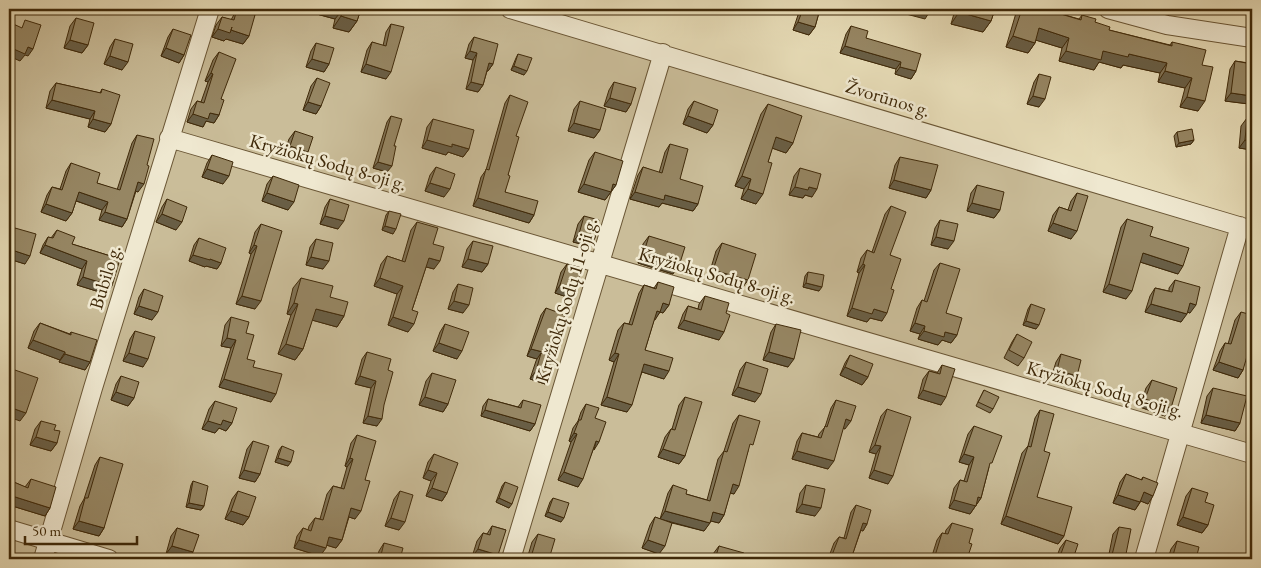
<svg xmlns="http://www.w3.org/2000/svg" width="1261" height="568" font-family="'EB Garamond',serif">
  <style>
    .green { fill: #cabd99; stroke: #857452 }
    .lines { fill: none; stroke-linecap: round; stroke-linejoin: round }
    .street-casing { stroke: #6a5635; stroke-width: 20 }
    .street { stroke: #efe8d0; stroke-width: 18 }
    .wall { fill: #817355; stroke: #402a0a }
    .shaded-wall { fill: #695e45; stroke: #402a0a }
    .building { fill: #968663; stroke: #402a0a }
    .labels { text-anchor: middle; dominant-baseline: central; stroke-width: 5; stroke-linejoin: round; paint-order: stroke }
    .street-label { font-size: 19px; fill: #402a0a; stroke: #efe8d0 }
  </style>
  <rect width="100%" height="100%" fill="#e6dbb6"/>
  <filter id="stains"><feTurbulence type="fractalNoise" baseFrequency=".004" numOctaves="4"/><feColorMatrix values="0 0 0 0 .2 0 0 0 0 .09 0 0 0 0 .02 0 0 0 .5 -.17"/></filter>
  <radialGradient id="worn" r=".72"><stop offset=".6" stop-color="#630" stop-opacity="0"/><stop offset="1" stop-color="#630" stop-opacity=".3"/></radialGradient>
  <path class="green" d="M9,9H487L1252,230V559H9Z"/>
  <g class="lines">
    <g class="street-casing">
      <path id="street" d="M510,9L1252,230
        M1108,9L1167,25L1252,38
        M169,138L1252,454
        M9,529L109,559
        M43,559L93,388L210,9
        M511,559L663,53
        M1144,559L1240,226"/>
    </g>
    <use href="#street" class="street"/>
  </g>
  <path class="wall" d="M237,9L249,36L243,44L226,39L224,41L212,37L216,25L222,17L231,20Z
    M314,9H361L357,21L349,32L333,28L335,19L313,13Z
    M800,9H820L815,27L809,35L793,30Z
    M951,9H995L991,21L983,32L951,24L955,10Z
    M1019,9H1044L1079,19L1082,15L1109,30L1170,45L1172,42L1202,65L1198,111L1180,107L1185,88L1158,82L1160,73L1123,65L1121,68L1099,62L1094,70L1059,61L1062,48L1036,40L1035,43L1028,53L1006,47L1016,13Z
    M76,18L88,45L82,53L64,48L70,26Z
    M391,24L386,79L361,72L367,50L372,42L383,46L386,32Z
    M851,26L866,38L916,71L911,79L895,74L896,69L840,53L846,34Z
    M173,29L184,55L179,63L161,56L168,37Z
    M474,37L493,64L488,71H487L483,85L478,92L466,89L473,60L465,58L469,44Z
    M115,39L122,70L104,64L110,47Z
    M316,43L329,64L324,72L306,67L311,51Z
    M219,52L221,99L219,115L214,123L206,121L203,127L187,122L191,109L197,101L201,102L208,82L205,81L213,60Z
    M518,54L524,75L511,70L516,58Z
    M1252,59V100L1249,104L1225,101L1230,69L1235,61L1249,63Z
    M1039,74V107L1027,104L1034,82Z
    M317,78L321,106L316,114L303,110L311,86Z
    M614,82L631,104L626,112L604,106L609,90Z
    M56,83L100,93L102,89L111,124L105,132L88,127L90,119L46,108L50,91Z
    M510,95L516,136L508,175L505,192L534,215L529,223L473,206L481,177L486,170L505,103Z
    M580,101L600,130L594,138L568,131L574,109Z
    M694,101L713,125L707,133L683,124L688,109Z
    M768,104L793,143L786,153L772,148L756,204L741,199L744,189L735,186L761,114Z
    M391,116L394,146L387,172L373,168L387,122Z
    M1247,118L1252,150L1239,148L1241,126Z
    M433,119L469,149L463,157L448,152L446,155L422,148L427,127Z
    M295,131L303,160L284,154L289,139Z
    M1177,132L1194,140L1191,144L1176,147L1174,136Z
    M137,135L138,192L136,191L127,219L122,227L99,220L102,210L76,201L72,213L66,221L41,212L47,195L52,187L60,189L66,171L71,163L97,183L117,190L132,143Z
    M670,144L680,179L698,204L693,211L662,203L659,207L630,199L638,175L643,167L659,173L665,152Z
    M595,152L616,185L605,200L578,192L589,160Z
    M212,155L223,184L202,177L207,163Z
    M900,157L931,190L926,198L889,188L895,165Z
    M436,167L444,197L425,191L430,175Z
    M800,168L812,197L805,195L803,198L789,195L794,176Z
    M273,176L288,210L262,201L267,184Z
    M977,185L1000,210L994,218L967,211L971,193Z
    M1077,193L1071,239L1048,231L1053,215L1059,207L1068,210L1071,201Z
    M167,199L176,230L156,222L162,207Z
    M330,199L338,229L320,224L325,207Z
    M891,206L890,255L882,321L870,318L867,322L847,316L859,273L857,272L861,258L867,250L872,252L885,214Z
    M389,211L393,234L382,230L386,215Z
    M584,216L595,238L589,246L573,242L578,224Z
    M1127,219L1150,236L1178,274L1140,262L1126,299L1103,292L1121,227Z
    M940,220L948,249L931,245L935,228Z
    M417,222L433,244L434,269L426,267L412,310L408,332L388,325L397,294L374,286L381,264L387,256L402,261L411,230Z
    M261,224L255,309L236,304L251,254L249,253L255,232Z
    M15,228L25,264L9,259V237Z
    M57,230L72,244L120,259L106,294L77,285L82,269L40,253L43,245L48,237L51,238Z
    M649,236L673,274L638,263L643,244Z
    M199,238L221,263L217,269L206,266L205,267L189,261L194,245Z
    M316,239L323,269L306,265L310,247Z
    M473,241L488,264L482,272L462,267L467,249Z
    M722,243L748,280L742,288L708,278L716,251Z
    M940,263L946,313L957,335L951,343L942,340L938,345L918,339L920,334L910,331L917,308L922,300L924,301L934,270Z
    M567,264L576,290L570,298L555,293L561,272Z
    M808,272L819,291L803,287L805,276Z
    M301,278L330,297L344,316L337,327L312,320L303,349L295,360L278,354L291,315L287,314L293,288Z
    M1175,280L1190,313L1187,312L1181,322L1145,312L1150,296L1155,288L1169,291V288Z
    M658,282L669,305L663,313L660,312L654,320L645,350L664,379L642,372L627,412L601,405L614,362L609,360L618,330L624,323L629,324L639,293L644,285L654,288Z
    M458,284L463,313L448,309L453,292Z
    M144,289L152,320L134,314L139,297Z
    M705,296L719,340L678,328L683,314L688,306L698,309L699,304Z
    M1031,304L1036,329L1023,325L1028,309Z
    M546,308L551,376L545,384L530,379L536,361L537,359L527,356L541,315Z
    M1241,312L1243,370L1238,378L1213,370L1220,351L1225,343L1228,344L1235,320Z
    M231,317L246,333L247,359L253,367L271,402L219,387L231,348L221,346L225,325Z
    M40,323L70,334L71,332L90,362L85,370L59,362L60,360L28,348L34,331Z
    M445,324L457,359L433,351L440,332Z
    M776,324L788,367L763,360L771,332Z
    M135,331L143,367L123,361L130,339Z
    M1017,334L1024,358L1018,366L1004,358L1012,342Z
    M367,352L388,370L377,426L363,423L371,388L355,384L362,359Z
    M1061,354L1071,384L1051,378L1056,362Z
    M850,355L868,377L862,385L840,375L845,363Z
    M746,362L755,402L732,395L740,370Z
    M942,365L941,405L918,398L923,379L929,371L937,373Z
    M432,373L448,404L443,412L419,405L426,381Z
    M121,376L134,398L128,406L111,400L116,384Z
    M1152,380L1165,416L1140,407L1146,388Z
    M1213,388L1240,423L1235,431L1201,423L1207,396Z
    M984,390L993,409L990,413L976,406Z
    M685,397V456L679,464L658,457L665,437L671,429H672L679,405Z
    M488,399L518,407L523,400L535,424L530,431L481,416L483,406Z
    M836,400L845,429L843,428L828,469L792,459L797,441L802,433L818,437L819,434L825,427L831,408Z
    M215,401L232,423L226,431L219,428L215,433L202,429L209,409Z
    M586,404L595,418L593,450L578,487L558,480L571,442L569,441L573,428L578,421L581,412Z
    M887,409L888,484L869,478L876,454L869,452L881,416Z
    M1040,410L1044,451L1037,497L1064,536L1058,544L1001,524L1022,453L1028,446L1035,418Z
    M739,415L748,451L734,494L730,493L724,515L719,523L711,521L704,531L672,523L659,554L642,548L650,525L655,517L660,519L668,493L673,485L686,494L707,500L718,459L724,451L733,423Z
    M41,421L54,430L57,443L51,451L30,445L35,429Z
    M974,426L989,467L981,498L970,514L949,508L954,488L960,480L964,481L969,465L959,462L968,434Z
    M357,435L365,480L355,519L349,517L342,540L336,548L326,545L320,556L294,548L297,536L303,528L308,530L309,526L315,518L320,519L327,494L333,486L341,488L347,467L345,466L351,443Z
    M253,441L260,474L255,482L239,478L247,449Z
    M282,446L288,466L275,462L279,450Z
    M434,454L447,493L442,501L426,496L431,481L423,478L428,462Z
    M100,457L104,528L99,536L73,529L80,506L84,499L95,465Z
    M1126,474L1141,480L1143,477L1148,504L1141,501L1135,510L1113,503L1120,482Z
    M31,479L50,508L45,516L9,505V480L25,487Z
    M193,481L204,506L201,510L186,507L191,485Z
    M505,482L509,508L496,502L502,486Z
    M806,485L815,516L796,512L800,493Z
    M1192,488L1205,502L1208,525L1202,533L1177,525L1186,496Z
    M238,491L249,517L243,525L225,519L232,499Z
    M400,491L399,530L385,526L394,499Z
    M553,498L561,522L545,516L550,502Z
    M856,505L867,524L863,531L861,530L851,559H828L834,543L839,537L844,538L851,512Z
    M952,523L969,543L967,559H931L937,540L942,533L945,534L946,530Z
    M492,526L506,530L472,557L477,541L483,533L487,534Z
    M1119,527L1124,559H1108L1113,534Z
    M177,528L199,535L166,554L171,536Z
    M538,534L549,559H527L532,542Z
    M1066,540L1073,559H1056L1060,548Z
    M1177,541L1196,559H1168L1171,549Z
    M384,543L400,559H377L379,551Z
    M719,546L742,559H712L713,554Z"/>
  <path class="shaded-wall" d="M316,9H343L335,19L313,13Z
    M892,9H921L930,11L925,19L891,10Z
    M959,12L991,21L983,32L951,24Z
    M341,16L357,21L349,32L333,28Z
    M798,22L815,27L809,35L793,30Z
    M1039,28L1069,38L1062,48L1032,39Z
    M218,29L231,30L249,36L243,44L226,39L224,41L212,37Z
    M1013,36L1035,43L1028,53L1006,47Z
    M70,40L88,45L82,53L64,48Z
    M845,46L901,62L896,69L840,53Z
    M9,47H28L33,49L28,56L25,55L20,61L9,56Z
    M166,48L184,55L179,63L161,56Z
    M470,51L477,53L473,60L465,58Z
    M1066,51H1103L1129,54L1167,63L1160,73L1123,65L1121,68L1099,62L1094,70L1059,61Z
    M110,56L128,62L122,70L104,64Z
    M312,59L329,64L324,72L306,67Z
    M489,63L493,64L488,71L484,70Z
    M366,64L391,72L386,79L361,72Z
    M514,66L527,71L524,75L511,70Z
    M900,67L916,71L911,79L895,74Z
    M1165,71L1192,78L1185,88L1158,82Z
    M211,73L213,74L208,82L205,81Z
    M471,82L483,85L478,92L466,89Z
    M1231,93L1252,96V100L1249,104L1225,101Z
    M1033,96L1045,99L1039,107L1027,104Z
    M1187,97L1205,101L1198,111L1180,107Z
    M610,98L631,104L626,112L604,106Z
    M52,100L95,111L90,119L46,108Z
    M308,102L321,106L316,114L303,110Z
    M210,113L219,115L214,123L206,121L203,127L187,122L193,114Z
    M688,116L713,125L707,133L683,124Z
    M93,119L111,124L105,132L88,127Z
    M574,123L600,130L594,138L568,131Z
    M776,137L793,143L786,153L769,147Z
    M427,140L452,144L469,149L463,157L448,152L446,155L422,148Z
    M1194,140L1191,144L1176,147L1179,143Z
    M1245,140L1252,141V150L1239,148Z
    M290,146L308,152L303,160L284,154Z
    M378,162L392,166L387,172L373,168Z
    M207,169L229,176L223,184L202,177Z
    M742,176L751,179L744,189L735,186Z
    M894,180L931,190L926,198L889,188Z
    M138,182L144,184L138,192L133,190Z
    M430,183L450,189L444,197L425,191Z
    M584,184H613L616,185L605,200L578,192Z
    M795,187H809L817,189L812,197L805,195L803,198L789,195Z
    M748,189L763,194L756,204L741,199Z
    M79,192L108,202L102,210L74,200Z
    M635,192L665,195L698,204L693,211L662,203L659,207L630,199Z
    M267,193L294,202L288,210L262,201Z
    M478,198L534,215L529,223L473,206Z
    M972,203L1000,210L994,218L967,211Z
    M46,204L72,213L66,221L41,212Z
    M105,212L127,219L122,227L99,220Z
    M162,214L182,222L176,230L156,222Z
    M325,216L344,221L338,229L320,224Z
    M1053,223L1077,231L1071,239L1048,231Z
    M385,226L396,229L393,234L382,230Z
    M579,234L595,238L589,246L573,242Z
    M936,237L954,241L948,249L931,245Z
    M45,245L87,261L82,269L40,253Z
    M254,245L257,246L251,254L249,253Z
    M9,249L30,256L25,264L9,259Z
    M1143,253L1183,266L1178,274L1137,261Z
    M193,255L210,259L221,263L217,269L206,266L205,267L189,261Z
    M643,255L679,266L673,274L638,263Z
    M311,257L329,261L323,269L306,265Z
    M429,258L440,261L434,269L423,266Z
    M468,259L488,264L482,272L462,267Z
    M863,264L865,265L859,273L857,272Z
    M713,270L748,280L742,288L708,278Z
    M83,277L112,286L106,294L77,285Z
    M380,278L403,286L397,294L374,286Z
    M806,283L822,287L819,291L803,287Z
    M1109,284L1132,291L1126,299L1103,292Z
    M560,285L576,290L570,298L555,293Z
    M242,296L261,301L255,309L236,304Z
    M454,301L469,305L463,313L448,309Z
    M294,303L298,304L291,315L287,314Z
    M663,303L669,305L663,313L657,311Z
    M1190,303L1196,305L1190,313L1184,311Z
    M1151,304L1187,314L1181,322L1145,312Z
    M139,306L158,312L152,320L134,314Z
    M852,308L874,309L887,313L882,321L870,318L867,322L847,316Z
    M316,309L344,316L337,327L308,319Z
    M657,311L660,312L655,320L652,319Z
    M393,317L414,324L408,332L388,325Z
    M684,320L724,332L719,340L678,328Z
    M1026,321L1039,325L1036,329L1023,325Z
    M915,323L925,326L920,334L910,331Z
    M924,331L945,332L957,335L951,343L942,340L938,345L918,339Z
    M227,338L236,340L231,348L221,346Z
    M33,340L65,352L60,360L28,348Z
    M439,343L462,351L457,359L433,351Z
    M286,344L303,349L295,360L278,354Z
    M531,349L551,354L546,361L541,353L537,359L527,356Z
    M769,352L794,359L788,367L763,360Z
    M129,353L148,359L143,367L123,361Z
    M615,353L619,354L614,362L609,360Z
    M65,354L90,362L85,370L59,362Z
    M1219,362L1243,370L1238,378L1213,370Z
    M644,364L669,371L664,379L639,371Z
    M845,367L868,377L862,385L840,375Z
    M1057,370L1077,376L1071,384L1051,378Z
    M536,371L551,376L545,384L530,379Z
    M360,376L376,381L371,388L355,384Z
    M224,379L276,394L271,402L219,387Z
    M738,387L761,394L755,402L732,395Z
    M923,390L946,397L941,405L918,398Z
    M116,392L134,398L128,406L111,400Z
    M425,397L448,404L443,412L419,405Z
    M607,397L632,405L627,412L601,405Z
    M1145,399L1171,408L1165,416L1140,407Z
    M9,407L26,413L20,421L9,417Z
    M485,410L535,424L530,431L481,416Z
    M1206,415L1240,423L1235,431L1201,423Z
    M368,416L382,419L377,426L363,423Z
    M846,419L851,421L845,429L840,427Z
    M223,420L232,423L226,431L219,428L215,433L202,429L208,421Z
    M574,433L577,434L571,442L569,441Z
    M36,437L57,443L51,451L30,445Z
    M596,441L599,442L594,450Z
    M875,445L881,446L876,454L869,452Z
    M663,449L685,456L679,464L658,457Z
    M797,451L834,461L828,469L792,459Z
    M964,454L974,457L969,465L959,462Z
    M278,458L291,462L288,466L275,462Z
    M350,458L353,459L347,467L345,466Z
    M244,470L260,474L255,482L239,478Z
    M428,470L437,473L431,481L423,478Z
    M874,470L893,476L888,484L869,478Z
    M564,472L583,479L578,487L558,480Z
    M733,484L739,486L734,494L727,492Z
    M432,488L447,493L442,501L426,496Z
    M1144,492L1153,496L1148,504L1138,500Z
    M9,495L50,508L45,516L9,505Z
    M1118,495L1140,502L1135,510L1113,503Z
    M978,497L981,498L970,514L949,508L954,500Z
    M499,498L512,504L509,508L496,502Z
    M189,503L204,506L201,510L186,507Z
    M802,504L821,508L815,516L796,512Z
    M351,508L361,511L355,519L346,516Z
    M231,511L249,517L243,525L225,519Z
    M665,511L710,523L704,531L660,519Z
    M548,512L564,518L561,522L545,516Z
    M713,512L724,515L719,523L707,520Z
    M1006,516L1064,536L1058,544L1001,524Z
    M1183,517L1208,525L1202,533L1177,525Z
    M391,518L405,522L399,530L385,526Z
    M79,521L104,528L99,536L73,529Z
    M863,523L867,524L863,531L859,530Z
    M329,537L342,540L336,548L323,544Z
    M299,540L326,548L320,556L294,548Z
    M648,540L665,546L659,554L642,548Z
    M172,546L193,552L189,559H184L166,554Z
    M478,549L498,555L496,559H479L472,557Z
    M832,555L844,559H829Z
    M531,557L539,559H529Z"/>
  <path class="building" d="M237,9L255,15L249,36L231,30L232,27L230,33L218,29L222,17L234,20Z
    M343,9H361L357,21L341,16Z
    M803,9H820L815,27L798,22Z
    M921,9H931L930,11Z
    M960,9H995L991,21L959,12Z
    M1022,9H1044L1081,20L1082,15L1096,19L1095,22L1110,27L1109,30L1172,46V42L1206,50L1202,65L1213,67L1205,101L1187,97L1192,78L1165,71L1167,63L1129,54L1128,57L1103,51L1101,60L1066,51L1069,38L1039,28L1035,43L1013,36Z
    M76,18L94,23L88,45L70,40Z
    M25,20L41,25L33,49L28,47L25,54L9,47V22L22,28Z
    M391,24L404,27L391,72L366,64L372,42L386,46Z
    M851,26L868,31L866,38L921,54L916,71L900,67L901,62L845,46Z
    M173,29L191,35L184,55L166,48Z
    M474,37L498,44L493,64L489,63L483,85L471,82L477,53L470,51Z
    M115,39L133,44L128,62L110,56Z
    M316,43L334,48L329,64L312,59Z
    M219,52L236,59L221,99L224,100L219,115L210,113L208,119L193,114L197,101L204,103L213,74L211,73Z
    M518,54L532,58L527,71L514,66Z
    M1235,61L1252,64V62V96L1231,93Z
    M1039,74L1051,77L1045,99L1033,96Z
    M317,78L330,83L321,106L308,102Z
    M614,82L636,88L631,104L610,98Z
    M56,83L101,93L102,89L120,95L111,124L93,119L95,111L52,100Z
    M510,95L528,102L516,136L519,137L508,175L510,176L505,192L538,201L534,215L478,198L486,169L489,170Z
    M580,101L606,109L600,130L574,123Z
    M694,101L718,110L713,125L688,116Z
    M768,104L802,116L793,143L776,137L768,162L772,163L763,194L748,189L751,179L742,176Z
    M391,116L402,119L394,146H396L392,166L378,162Z
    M1247,118H1252V141L1245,140Z
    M433,119L474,130L469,149L452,144V147L427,140Z
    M1192,129L1194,140L1179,143L1177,132Z
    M295,131L313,137L308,152L290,146Z
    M137,135L154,139L147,165L149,166L144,184L138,182L127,219L105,212L108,202L79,192L72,213L46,204L52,187L62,190L71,163L100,173L97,183L120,190Z
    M670,144L688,149L680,179L703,186L698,204L665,195L664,200L635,192L643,167L662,173Z
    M595,152L623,161L616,185L613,184L611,192L584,184Z
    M212,155L233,162L229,176L207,169Z
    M900,157L938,165L931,190L894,180Z
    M436,167L455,174L450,189L430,183Z
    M800,168L821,174L817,189L809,187L808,190L795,187Z
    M273,176L299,185L294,202L267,193Z
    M977,185L1004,192L1000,210L972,203Z
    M1077,193L1088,196L1077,231L1053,223L1059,207L1071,211Z
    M167,199L187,207L182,222L162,214Z
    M330,199L349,205L344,221L325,216Z
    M891,206L906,212L890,255L901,259L891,289L894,290L887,313L874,309L872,314L852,308L865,265L863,264L867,250L874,253Z
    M389,211L401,214L396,229L385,226Z
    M584,216L599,220L595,238L579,234Z
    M1127,219L1153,227L1150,236L1189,248L1183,266L1143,253L1132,291L1109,284Z
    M940,220L958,224L954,241L936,237Z
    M417,222L438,228L433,244L444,247L440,261L429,258L412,310L418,312L414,324L393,317L403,286L380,278L387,256L405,262Z
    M261,224L282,231L261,301L242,296L257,246L254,245Z
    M15,228L36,234L30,256L9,249Z
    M57,230L75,237L72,244L120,259L112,286L83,277L87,261L45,245L48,237L53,238Z
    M649,236L685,247L679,266L643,255Z
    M199,238L226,248L221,263L210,259V260L193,255Z
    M316,239L333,243L329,261L311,257Z
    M473,241L493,246L488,264L468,259Z
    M722,243L756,254L748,280L713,270Z
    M940,263L960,269L946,313L962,318L957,335L945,332L944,337L924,331L925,326L915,323L922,300L927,302Z
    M567,264L582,268L576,290L560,285Z
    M808,272L824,275L822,287L806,283Z
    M301,278L333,286L330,297L348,302L344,316L316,309L303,349L286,344L298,304L294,303Z
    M1175,280L1200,287L1196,305L1190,303L1187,314L1151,304L1155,288L1172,292Z
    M658,282L674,287L669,305L663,303L660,312L657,311L645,350L673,358L669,371L644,364L632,405L607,397L619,354L615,353L624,323L632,325L644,285L656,289Z
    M458,284L473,288L469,305L454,301Z
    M144,289L163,296L158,312L139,306Z
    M705,296L729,303L726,313L730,315L724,332L684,320L688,306L701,310Z
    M1031,304L1045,309L1039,325L1026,321Z
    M546,308L565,315L551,354L531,349Z
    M1241,312L1252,315V339L1243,370L1219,362L1225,343L1231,344Z
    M231,317L249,322L246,333L254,335L247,359L255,361L253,367L282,374L276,394L224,379L236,340L227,338Z
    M40,323L71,335V332L97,340L90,362L65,354V352L33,340Z
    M445,324L469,332L462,351L439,343Z
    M776,324L801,330L794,359L769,352Z
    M135,331L155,337L148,359L129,353Z
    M1017,334L1032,342L1024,358L1009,350Z
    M367,352L391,359L388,370L393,372L384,405L382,419L368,416L376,381L360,376Z
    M541,353L556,358L551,376L536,371Z
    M1061,354L1081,360L1077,376L1057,370Z
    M850,355L873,364L868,377L845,367Z
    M746,362L768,369L761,394L738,387Z
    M942,365L955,369L946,397L923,390L929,371L940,374Z
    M12,369L38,378L26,413L9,407V378Z
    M432,373L456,380L448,404L425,397Z
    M121,376L139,382L134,398L116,392Z
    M1152,380L1177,388L1171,408L1145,399Z
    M1213,388L1247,396L1240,423L1206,415Z
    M984,390L999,397L993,409L978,402Z
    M685,397L702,402L685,456L663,449L671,429L675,430Z
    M488,399L521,408L523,400L541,405L535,424L485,410Z
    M836,400L856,406L851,421L846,419L834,461L797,451L802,433L821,438L825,426L827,427Z
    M215,401L237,408L232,423L223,420L221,425L208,421Z
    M586,404L599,408L595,418L606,422L599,442L596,441L583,479L564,472L577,434L574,433L579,420H581Z
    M887,409L911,417L893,476L874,470L881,446L875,445Z
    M1040,410L1054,414L1044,451L1050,453L1037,497L1072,507L1064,536L1006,516L1028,446L1031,447Z
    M739,415L760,421L753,445L750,444L739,486L733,484L724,515L713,512L710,523L665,511L673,485L687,490L686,494L710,501L724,451L727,452Z
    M41,421L56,425L54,430L60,431L57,443L36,437Z
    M974,426L1002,436L992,463H990L981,498L978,497L976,506L954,500L960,480L967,482L974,457L964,454Z
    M357,435L376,441L365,480L370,481L361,511L351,508L342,540L329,537L326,548L299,540L303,528L311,531L315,518L323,520L333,486L344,489L353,459L350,458Z
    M253,441L269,446L260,474L244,470Z
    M282,446L294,451L291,462L278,458Z
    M434,454L458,463L447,493L432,488L437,473L428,470Z
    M100,457L123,464L104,528L79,521L85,498H88Z
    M1126,474L1142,480L1143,477L1158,483L1153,496L1144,492L1140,502L1118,495Z
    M31,479L56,487L50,508L9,495V480L28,488Z
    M193,481L208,486L204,506L189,503Z
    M505,482L518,487L512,504L499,498Z
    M806,485L825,489L821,508L802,504Z
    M1192,488L1208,493L1205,502L1214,505L1208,525L1183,517Z
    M238,491L256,497L249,517L231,511Z
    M400,491L413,495L405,522L391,518Z
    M553,498L569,503L564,518L548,512Z
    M856,505L871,510L867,524L863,523L851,559H844L832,555L839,537L846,539Z
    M655,517L672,523L665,546L648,540Z
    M952,523L973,529L969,543L972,544L967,559H934L942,533L948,534Z
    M492,526L506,530L498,555L478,549L483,533L490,535Z
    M1119,527L1131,529L1126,554L1124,559H1111Z
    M177,528L199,535L193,552L172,546Z
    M538,534L555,539L549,559H539L531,557Z
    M1066,540L1078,544L1073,559H1059Z
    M1177,541L1199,547L1196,559H1172Z
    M384,543L403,548L400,559H380Z
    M719,546L744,553L742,559H715Z
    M1096,557L1105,559H1095Z"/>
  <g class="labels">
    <g class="street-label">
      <text transform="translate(888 98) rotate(17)">Žvorūnos g.</text>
      <text transform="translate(328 162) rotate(16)">Kryžiokų Sodų 8-oji g.</text>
      <text transform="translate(717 275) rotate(16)">Kryžiokų Sodų 8-oji g.</text>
      <text transform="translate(105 277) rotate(-73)">Bubilo g.</text>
      <text transform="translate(566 300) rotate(-73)">Kryžiokų Sodų 11-oji g.</text>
      <text transform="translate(1105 389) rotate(16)">Kryžiokų Sodų 8-oji g.</text>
    </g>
  </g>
  <rect width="1261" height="568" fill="none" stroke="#e6dbb6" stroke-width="30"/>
  <rect x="10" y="10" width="1241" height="548" fill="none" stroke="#402a0a" stroke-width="2.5"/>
  <rect x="15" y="15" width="1231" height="538" fill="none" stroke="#402a0a"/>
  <path d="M25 536v8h112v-8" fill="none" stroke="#402a0a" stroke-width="2.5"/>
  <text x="32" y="536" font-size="15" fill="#402a0a" stroke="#efe8d0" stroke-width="4" paint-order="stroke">50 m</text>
  <rect width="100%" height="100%" filter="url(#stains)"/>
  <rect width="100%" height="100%" fill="url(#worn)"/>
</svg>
